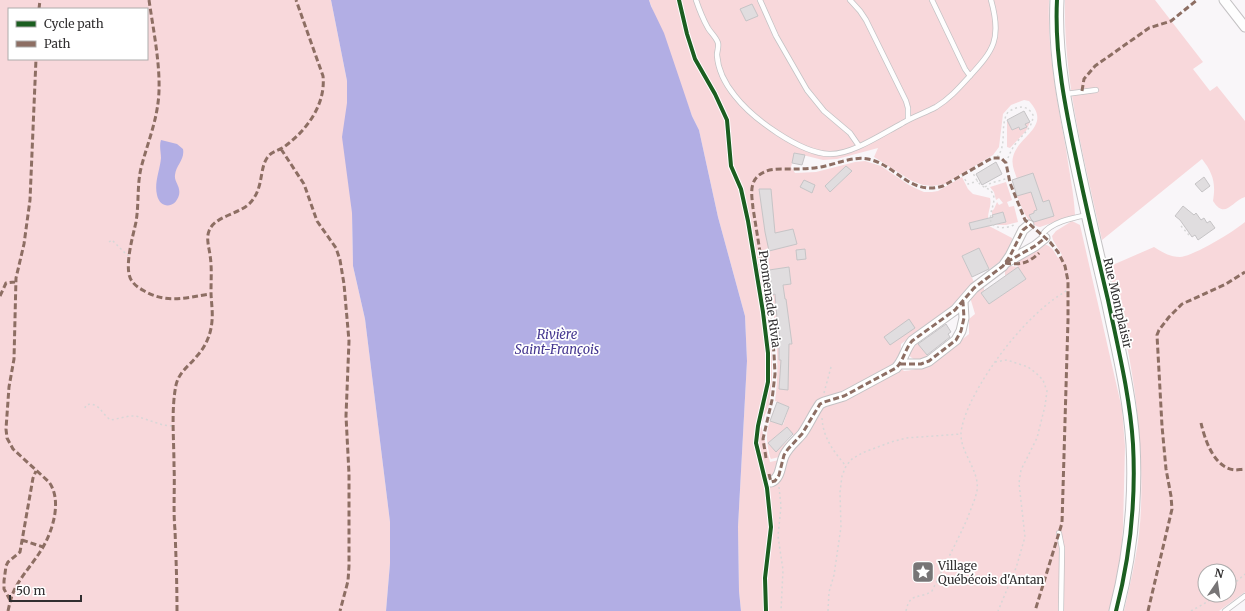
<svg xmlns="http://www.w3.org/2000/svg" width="1245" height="611" font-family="Merriweather,serif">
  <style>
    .green { fill: #f8d8db; fill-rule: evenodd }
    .water { fill: #b2aee4 }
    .building { fill: #e0dddf; stroke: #c6c4c6 }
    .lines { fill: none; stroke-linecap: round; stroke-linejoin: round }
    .lane-casing { stroke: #c4c2c4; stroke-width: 6 }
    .street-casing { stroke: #c4c2c4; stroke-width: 11 }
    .secondary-casing { stroke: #c4c2c4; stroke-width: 15 }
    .path { stroke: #d7d7d7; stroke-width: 1.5; stroke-dasharray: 2 3; stroke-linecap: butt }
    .lane { stroke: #fefefe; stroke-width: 4.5 }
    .street { stroke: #fefefe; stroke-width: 9 }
    .secondary { stroke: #fefefe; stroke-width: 13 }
    .quiet { stroke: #8d6e63; stroke-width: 3; stroke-dasharray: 6 3; stroke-linecap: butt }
    .cycleway-casing { stroke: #fff; stroke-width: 6 }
    .cycleway { stroke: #1b5e20; stroke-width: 4 }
    .labels { text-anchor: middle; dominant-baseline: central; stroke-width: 3.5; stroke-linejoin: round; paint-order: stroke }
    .street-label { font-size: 12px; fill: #312f30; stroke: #fff }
    .poi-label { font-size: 12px; fill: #312f30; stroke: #fff; text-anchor: start }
    .water-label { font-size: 13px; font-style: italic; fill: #463891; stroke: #fff }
  </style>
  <rect width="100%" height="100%" fill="#f9f6f9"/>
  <path class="green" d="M0,0H331L347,81V103L352,213L353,266L365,319L390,522V563L386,611H0ZM9,9H147V59H9Z
    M649,0H1049C1047,49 1057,100 1066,149C1069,171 1074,193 1075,215L1040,227C1027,225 1022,207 1017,196L1038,189L1017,179C1015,172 1011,165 1013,157C1018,135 1053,127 1029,101L1024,100L1011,105L1003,114L999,147L993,155L945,184L932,186L923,185L912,181L874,157L878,148L837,159L823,160L795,153L791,167L795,173L816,172L855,162L865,161L881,166L909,185L917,189L924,192H932L938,191L962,177L968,189L973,194L990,198C992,205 988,211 988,218L970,223L971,230L989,226L1012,238C1015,251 999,263 989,269L979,249L962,256L974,282L950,308L901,344C901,352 899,356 894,362L904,371C929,370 949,349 969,334V319L975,314L970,297L984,286V291L981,293L989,304L1026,279L1018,267L1005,276V271L1007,267L1011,266L1018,267L1016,261L1041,244C1051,244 1054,251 1058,258L1062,255L1053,240L1052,236L1056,231L1072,221L1080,225L1122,409L1125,446L1123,528L1120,566L1109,611H741L739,591L738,527L747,361L745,316L718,217L699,130L692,116ZM846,166L851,172L830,192L825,186ZM789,267L791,284L783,285L784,293L773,295L769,270ZM765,270C775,309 781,361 775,401L789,407L783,425L770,421C765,434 767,444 770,457L771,459L779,457L784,459L770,462L761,425L769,405L772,380V359L769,324L760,271ZM788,313L789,329L778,330L777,314ZM787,427L794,436L776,451L768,443Z
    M1065,0H1155L1203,62L1193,69L1210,91L1217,86L1245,121V197C1232,201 1225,220 1213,201C1216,183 1213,173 1202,159L1102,240C1085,161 1063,82 1065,0Z
    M1007,120L1012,130L1019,127L1020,130L1026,126L1025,124L1030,122L1026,131L1010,148L1007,147Z
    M1006,182L1012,200L1007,202L1009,207L1014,206L1018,222L1006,225H995L1006,222L1003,212L992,215V211L994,209L997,202L999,205L1003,203L999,198L996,200L994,192L990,187Z
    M1245,222V592L1219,611H1124C1132,577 1140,542 1141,507C1144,425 1130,345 1108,267L1154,247C1162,252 1170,257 1180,257C1194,256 1233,232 1245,222ZM1205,571H1229V595H1205Z
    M916,340L928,357C921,360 914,362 909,355Z"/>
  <path class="water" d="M331,0H649L651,6L664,33L692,116L699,130L718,217L745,316L747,361L738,527L739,591L741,611H386L390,563V522L365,319L353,266L352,213L342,137L347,103V81Z
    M161,140L177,144L183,149C185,160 176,165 175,175C174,182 181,186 179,195C175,209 160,209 157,195C154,183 160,170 161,158C161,152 159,146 161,140Z"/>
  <path class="building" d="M752,4L758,16L746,21L740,9Z
    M1024,111L1030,122L1025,124L1027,127L1020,130L1019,127L1012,130L1007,120Z
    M794,153L805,155L802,165L792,163Z
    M996,162L1002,174L982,185L976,174Z
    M846,166L852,171L830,192L825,186Z
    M1033,173L1043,202L1049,200L1054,216L1034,222L1031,219L1029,215L1034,213V211L1037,210L1031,192L1017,196L1012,180Z
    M1204,177L1210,186L1202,192L1195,184Z
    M804,180L815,185L812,193L800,187Z
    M759,189H771L775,233L793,229L797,244L769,251L765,232Z
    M1183,206L1194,215L1196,213L1201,220L1204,218L1207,223L1210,221L1215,228L1198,240L1195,235L1192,237L1180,220L1175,216Z
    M1003,212L1006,222L971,230L969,223L993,217L992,215Z
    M979,248L989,269L972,277L962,256Z
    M805,249L806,259L797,260L796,250Z
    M789,267L791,284L783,285L785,299H786L792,344H789L788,390L779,389L781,360H779V330H778L775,294L773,295L769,270Z
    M1018,267L1026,279L989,304L981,293Z
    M909,319L915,328L890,345L884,337Z
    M946,324L951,332L948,334L950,337L927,355L918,344Z
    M777,402L789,407L782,425L770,421Z
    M787,427L793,434L776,452L768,443Z"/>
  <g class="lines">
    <g class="lane-casing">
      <path id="lane" d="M696,0C699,9 703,19 708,28C711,33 716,37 718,43C719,47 717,51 717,55C718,70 726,85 735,96C753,119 800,153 829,154C851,155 882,134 901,124C912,117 925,113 936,107C949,99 958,89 968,78C994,50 1002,39 991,0
        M760,0L776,36L807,90L824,111L850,133L859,146
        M850,0L860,11L866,20L906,101L908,108V120
        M932,0L965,69L970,76
        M1066,94L1096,90
        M1042,235C1051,222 1072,218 1087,215
        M1059,533L1062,548L1061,611
        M1225,611L1245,596"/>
    </g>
    <g class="street-casing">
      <path id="street" d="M1224,0L1245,27
        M1007,262L1035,246L1045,238
        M900,364H921L929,361L956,340L961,331L964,318L963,302
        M771,482C781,478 780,465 784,456C788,447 796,441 802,434C809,424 813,414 820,404L824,402L844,396L896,368C904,360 905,349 912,341L955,310L974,288L1003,266L1010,256L1023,230L1029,225"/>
    </g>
    <g class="secondary-casing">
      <path id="secondary" d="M1057,0C1054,58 1067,116 1079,173C1088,215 1098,258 1108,300C1118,348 1130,396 1133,444C1136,500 1130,557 1116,611"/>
    </g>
    <path class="path" d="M997,157C1008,144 999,126 1008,112C1017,106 1027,104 1033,115C1033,127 1024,133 1017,142C1012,148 1009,155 1006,163
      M971,170C974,174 976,180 979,183C984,189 993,188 994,198C994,207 989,212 991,223C997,230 1008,228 1016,224
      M962,175L968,184L978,181
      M985,187L991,183L1009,178
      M1181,226L1189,235L1190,234
      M109,242L112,240L127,255H130
      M995,362L1007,360L1028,367L1036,373L1043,380L1047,391L1045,406L1037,438L1021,470L1019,483L1025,537L1016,568L998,611
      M824,393L831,367
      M85,408L86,405C99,401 102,415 111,420L130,416H136L163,425L173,426
      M822,418C823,438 834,452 846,466
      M779,487L781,506L778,536L783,570L781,611
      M1229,588L1245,574
      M828,611L829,592L834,575L841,527L840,492L842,476L846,466L852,459L862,453L891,442L906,438L961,434
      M906,611C910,591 919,600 932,591C944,566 957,542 968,517C971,508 975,500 977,491C980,470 960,453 961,433C962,423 966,413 970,404C989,364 1029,312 1068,290
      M1191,611L1219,595"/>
    <use href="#lane" class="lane"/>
    <use href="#street" class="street"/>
    <use href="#secondary" class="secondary"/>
    <path class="quiet" d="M149,0C153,28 160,62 159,91C158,119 148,141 141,168C137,185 139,204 136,222C133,236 123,270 132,281C135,286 141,289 146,292C169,304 187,297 211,294
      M39,9L40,0
      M1082,91L1084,79L1095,66L1149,28L1171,21L1197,0
      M281,149L304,184L317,221L336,248L340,260L344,284L349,341L346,416L349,474V566L348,581L340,611
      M1007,262L1035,246L1045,238
      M1005,263C1021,265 1027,264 1039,253
      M0,296L6,283L15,282
      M900,364H921L929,361L956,340L961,331L964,318L963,302
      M1201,423C1205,440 1214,468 1235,470C1238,470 1242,469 1245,469
      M766,458L763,439L772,400L775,374L774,354L771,321L753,208C752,197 749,184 758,176C767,168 779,169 790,169C800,169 810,169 821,167C836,164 853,156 868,159C897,165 909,196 943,186L992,158H1001L1006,163L1010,183L1025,220L1050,242L1058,252L1065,266L1068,281V320L1062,523L1035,611
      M769,474L771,482L775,481L779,475L784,455L788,449L802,434L820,404L824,402L844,396L896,368C904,360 905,349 912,341L955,310L974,288L1003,266L1010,256L1023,230L1029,225
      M22,540L43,547
      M10,600L4,589V581L6,566L8,562L20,552L33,478L36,471
      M8,611C10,602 12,593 17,585C24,573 33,563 40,552C52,534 63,501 49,482L13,449L7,438L6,429L9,387L14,359L16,278L24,244L30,200L36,59
      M177,611C177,584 176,557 175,530C173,509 175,487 174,466C174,440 171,410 176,385C179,372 189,366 197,356C206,346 211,334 212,321C213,311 211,301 211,291C211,279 212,267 210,255C209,247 206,239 209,231C214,216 240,214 250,203C264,188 259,170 267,158C270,152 278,151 284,147C306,131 326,105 323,76L296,0
      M1148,611L1172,509L1171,496L1166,469L1162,426L1157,335L1159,330L1169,317L1182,304L1226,284L1245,272"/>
    <g class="cycleway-casing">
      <path id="cycleway" d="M679,0L687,34L695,59L715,94L727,120L731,166L741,189L748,221L763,312L768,353V382L758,426L756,443L767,488L771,527L765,578L766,611
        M1057,0C1054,58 1067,116 1079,173C1088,215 1098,258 1108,300C1118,348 1130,396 1133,444C1136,500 1130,557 1116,611"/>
    </g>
    <use href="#cycleway" class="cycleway"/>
  </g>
  <defs>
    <g id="sight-square" transform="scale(1.15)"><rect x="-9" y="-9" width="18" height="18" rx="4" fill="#777576" stroke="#fff"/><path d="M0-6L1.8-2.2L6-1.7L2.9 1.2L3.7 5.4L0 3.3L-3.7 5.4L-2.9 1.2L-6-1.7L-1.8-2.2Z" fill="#fff"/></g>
  </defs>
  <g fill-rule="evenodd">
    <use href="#sight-square" x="923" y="572"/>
  </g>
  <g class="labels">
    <g class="street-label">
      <text transform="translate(770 299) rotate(82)">Promenade Rivia</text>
      <text transform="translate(1118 303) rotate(77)">Rue Montplaisir</text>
    </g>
    <g class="poi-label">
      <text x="938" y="565">Village<tspan x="938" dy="14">Québécois d'Antan</tspan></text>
    </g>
    <g class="water-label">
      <text x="557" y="334">Rivière<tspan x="557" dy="15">Saint-François</tspan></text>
    </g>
  </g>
  <rect x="8" y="8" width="140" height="52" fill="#ffffff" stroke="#adacac"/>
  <rect x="16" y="21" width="20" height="6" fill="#1b5e20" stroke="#adacac"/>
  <text x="44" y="28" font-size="12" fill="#312f30">Cycle path</text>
  <rect x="16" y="41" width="20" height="6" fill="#8d6e63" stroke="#adacac"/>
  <text x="44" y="48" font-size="12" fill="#312f30">Path</text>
  <g transform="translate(1217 583) rotate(13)"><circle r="19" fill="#ffffff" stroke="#adacac"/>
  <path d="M0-3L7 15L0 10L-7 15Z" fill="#777576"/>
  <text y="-6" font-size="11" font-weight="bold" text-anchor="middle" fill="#312f30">N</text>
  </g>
  <path d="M10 595v6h71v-6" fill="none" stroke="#312f30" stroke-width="2"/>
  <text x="16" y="595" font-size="12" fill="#312f30" stroke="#ffffff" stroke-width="3" paint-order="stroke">50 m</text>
</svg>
